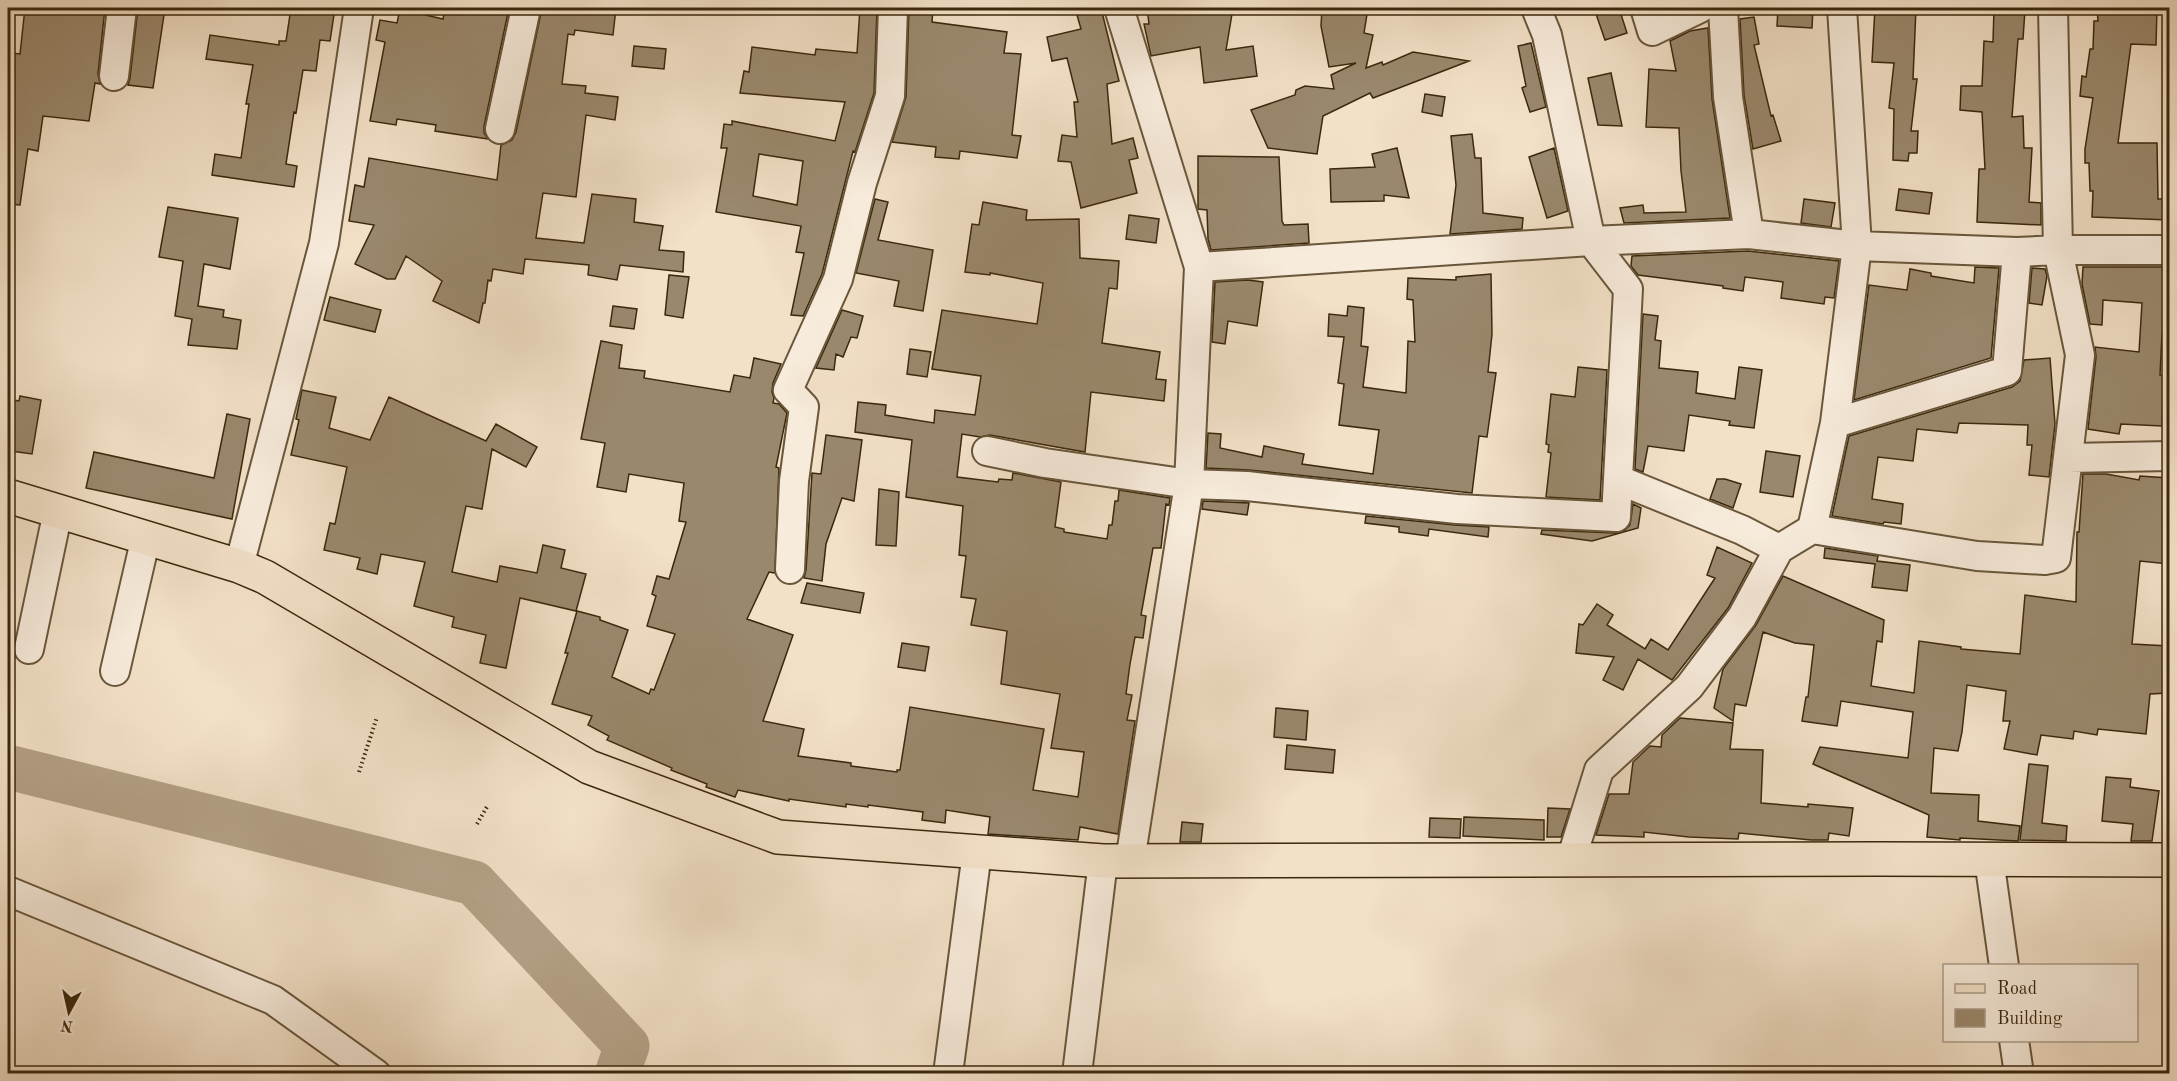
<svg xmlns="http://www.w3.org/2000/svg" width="2177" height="1081" font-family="'Old Standard TT',serif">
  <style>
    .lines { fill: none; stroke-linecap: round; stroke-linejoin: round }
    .river { stroke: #b4a187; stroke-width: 45 }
    .building { fill: #9a886d; stroke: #3b280c; stroke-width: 1.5; fill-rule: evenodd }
    .minor-casing { stroke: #69563b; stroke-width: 32 }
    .major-casing { stroke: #3b280c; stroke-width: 36 }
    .path { stroke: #3b280c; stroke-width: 4; stroke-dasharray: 1.5 3; stroke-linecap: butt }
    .minor { stroke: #f7ebdb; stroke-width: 28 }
    .major { stroke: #f2e0c7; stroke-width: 33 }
  </style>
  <rect width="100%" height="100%" fill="#f2e0c7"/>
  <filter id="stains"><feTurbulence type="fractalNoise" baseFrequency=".00333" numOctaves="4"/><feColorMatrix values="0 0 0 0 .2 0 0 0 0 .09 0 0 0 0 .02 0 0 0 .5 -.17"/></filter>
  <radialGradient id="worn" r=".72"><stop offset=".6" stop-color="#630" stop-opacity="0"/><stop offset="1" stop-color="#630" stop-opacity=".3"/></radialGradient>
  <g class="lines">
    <path class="river" d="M8,767L474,883L627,1046L617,1074"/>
  </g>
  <path class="building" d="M25,8H105L98,74L100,84L95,83L89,121L43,116L38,151L28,149L20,205L8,204V89L12,53L20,54Z
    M138,8H165L153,88L128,85L130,78Z
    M291,8H335L330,41L320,40L316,71L303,70L296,113L294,112L286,164L297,166L294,187L212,175L215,154L241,158L249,104H246L253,65L206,59L210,35L279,45V41H286Z
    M445,8H509L484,126V133L488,139L435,131L436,125L397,119L396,125L370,121L385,42L376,40L380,20L397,23L400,9L443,19Z
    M542,8H616L613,35L575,30L574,35L568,34L562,84L586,86L585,93L618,97L615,120L586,115L576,197L543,193L536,238L584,243L592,194L636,199L634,222L663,226L659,250L684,252L683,272L620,265L617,280L588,275L589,265L525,259L523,274L493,269L491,281L488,280L485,303H483L479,323L433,301L442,281L406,256L395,279H387L355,264L374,225L349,221L355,185L364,187L369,158L497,180L501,145L512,140L516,132Z
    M860,8H877L874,93L855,152L853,151L822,274L803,316L791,315L804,253L796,252L801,226L716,212L727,148H721L724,124L732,125V121L835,141L845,102L740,93L744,71L749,72L752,47L815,55L816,49L857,53ZM759,154L803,161L797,205L753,196Z
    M909,8H933L932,22L1007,32L1004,53L1021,54L1012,135L1021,136L1017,158L960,151L959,159L935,157L936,147L892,142L906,97Z
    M1075,8H1101L1119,81L1107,84L1112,144L1133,138L1138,158L1129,160L1137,193L1081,208L1071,162L1058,161L1062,135L1077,137L1074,102H1078L1067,58L1052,61L1047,37L1081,29Z
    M1147,8H1233L1226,50L1253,46L1257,76L1204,83L1200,47L1151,56L1144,24H1149Z
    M1322,8H1368L1364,33L1373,35L1366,68L1382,62L1383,65L1413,52L1469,61L1373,98L1370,93L1323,116L1317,154L1268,148L1251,110L1295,95L1296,90L1305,86L1334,89L1331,75L1356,63L1329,67L1321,26Z
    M1594,8H1619L1627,33L1605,40Z
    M1778,8H1813L1812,28L1777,26Z
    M1875,8H1916L1913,79H1917L1911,131H1918L1917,153H1909L1908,161L1893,160L1894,109L1889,108L1894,63L1872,62Z
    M2097,8H2157L2156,45L2131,44L2118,143H2157L2158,199H2169V220L2092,217L2093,191H2090L2089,163H2085V149L2093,98L2080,96L2082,76L2086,77L2090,49H2093L2094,21H2098Z
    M1994,9L2025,10L2023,39H2018L2012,117L2023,116L2024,148H2032L2029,202L2041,203V225L1977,222L1979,169H1985L1982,112L1960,110L1961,86H1982L1984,41L1993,42Z
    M1754,17L1759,44L1754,45L1771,116L1773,115L1781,141L1753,149L1744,95L1740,19Z
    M1708,28L1712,99L1730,218L1624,223L1620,208L1643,205L1644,213L1686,212L1681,171L1679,128L1646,127L1649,69L1676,71L1670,41L1690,31Z
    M1531,43L1546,107L1530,112L1522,88L1526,86L1518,46Z
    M634,46L666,49L664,69L632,66Z
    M1611,73L1622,126L1598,125L1588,78Z
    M1425,94L1445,97L1442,116L1422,112Z
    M1472,134L1475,158H1481L1483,213L1523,218L1522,229L1450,234L1456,185L1451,136Z
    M1397,148L1409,198L1384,195V201L1331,202L1330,169L1375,167L1372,154Z
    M1554,148L1568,211L1547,218L1529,157Z
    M1198,156L1279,157L1282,221L1284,225L1308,224L1309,243L1211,250L1208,239L1207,210L1198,209Z
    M1899,189L1932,193L1929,214L1896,210Z
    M875,199L888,202L878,240L933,250L923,311L894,306L899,281L856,273Z
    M1804,199L1835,203L1831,227L1801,223Z
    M983,202L1027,210L1026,220L1079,219L1080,258L1119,261L1117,289L1109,288L1102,343L1160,352L1156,379L1166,380L1164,401L1091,392L1085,452L990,435L980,437L962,434L957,477L998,482L999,479L1012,480L1013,473L1061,482L1055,527L1064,529V532L1107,539L1109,525H1112L1115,501H1118L1119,490L1170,498L1169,505L1166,504L1161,548H1153L1141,615L1146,616L1143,638L1135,637L1130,664L1126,694L1132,695L1127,720L1135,721L1118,834L1080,827L1078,840L988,834L990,817L946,810L945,823L922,820L923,812L868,805V807L846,804V807L789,799V801L738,790L735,797L706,787L707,784L671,770L672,768L607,740L609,736L588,725L592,716L552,704L568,653H565L577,611L600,617V620L628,630L612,677L649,694L651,689L654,690L675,634L647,626L656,596L652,594L657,576L669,579L686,522L679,521L684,483L629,474L626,492L597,487L605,443L581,439L601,341L622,345L619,368L645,371L644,378L730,392L734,375L750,378L754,358L781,364L773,383L772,392L774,398L773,403L779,404L787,413L776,467L779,468L775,573L769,572L747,619L793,635L763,721L804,729L798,756L851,763V766L897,772V770H900L910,707L1044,729L1033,790L1078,797L1084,752L1051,748L1060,694L1001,684L1007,631L971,625L976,599L961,597L966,556L959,555L963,506L906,497L912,440L855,432L858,402L886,405L885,415L934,423L935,410L975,415L981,376L932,369L942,310L1037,324L1043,283L990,273V275L965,272L972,224L979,225Z
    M168,207L238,218L230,269L204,264L198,306L224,310L223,317L241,320L237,349L188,345L192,319L175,316L183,261L159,257Z
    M1129,215L1159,219L1156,243L1126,239Z
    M1748,251L1839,261L1834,298L1825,297L1824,304L1781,298L1783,282L1745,277L1743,291L1723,288V286L1638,275L1631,266L1632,256Z
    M1975,267L1999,268L1991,358L1854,400L1869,285L1907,290L1910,269L1931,273V276L1974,283Z
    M2083,267H2169V334H2162L2160,375H2164L2162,426L2121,424L2119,434L2088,429L2096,357L2095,347L2139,352L2142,303L2103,300L2102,325L2090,324L2082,284Z
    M2032,268L2045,269L2047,276L2042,305L2029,303Z
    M1491,274L1492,334L1488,372L1496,373L1487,437L1479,436L1472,493L1249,470L1206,468L1208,433L1221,434L1220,448L1262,457L1264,446L1304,454L1302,464L1373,474L1379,430L1339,425L1344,384L1338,383L1344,337L1328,336L1329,314L1347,316L1348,306L1364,308L1361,346L1368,347L1363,387L1406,393L1408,341L1415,342L1413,300L1407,299L1408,278L1456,280V277Z
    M669,275L689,277L683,318L665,315Z
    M1248,280L1263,282L1257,326L1228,321L1225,344L1212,342L1215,282Z
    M330,297L381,310L375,332L324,320Z
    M613,306L637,309L634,329L610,326Z
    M842,310L863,316L857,338L851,337L843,357L836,354L834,370L816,368Z
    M1643,314L1658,316L1655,340L1661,341L1659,368L1698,372L1696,393L1735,399L1739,367L1762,370L1754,428L1729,425L1730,421L1689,415L1684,451L1648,446L1643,472L1635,469Z
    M910,349L931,352L927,377L907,374Z
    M2050,358L2055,424L2049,477L2029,475L2032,445H2027L2028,425L1959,423L1957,433L1917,429L1913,461L1878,457L1872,499L1903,504L1901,524L1884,522L1883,524L1832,516L1849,436L2012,387L2020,381L2024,360Z
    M1578,367L1607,370L1600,500L1546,497L1551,453L1548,452L1549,445L1546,444L1551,394L1575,397Z
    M302,390L336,397L329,428L370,440L389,397L486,441L496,424L537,447L526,467L492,449L482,509L466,506L452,572L497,582L500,566L537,573L543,545L565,550L561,568L586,574L576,611L520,598L506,668L480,663L486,635L452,627L454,617L414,606L425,562L381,554L377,574L357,569L360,558L324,550L330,523L335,524L347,467L291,455L299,420L296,419Z
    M20,396L41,400L32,454L11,451V447H8V399L19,401Z
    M227,414L250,419L232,519L86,488L94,452L214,478Z
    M826,435L862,440L854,501L842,498L826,544L822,581L804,578L806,570L812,473L821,474Z
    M1766,451L1800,456L1793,497L1760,492Z
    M2083,474H2106L2139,480L2140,476L2169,478V564L2140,561L2132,644L2169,646V668H2167L2169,693L2150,694L2146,734L2098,729L2097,735L2074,731L2073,739L2041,735L2037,755L2004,749L2010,721H2003L2006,691L1967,685L1962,732L1958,751L1934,748L1931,793L1979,795L1978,821L2020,826L2018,841L1960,838V840L1927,837L1929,815L1813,764L1820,747L1908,758L1913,712L1841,701L1837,726L1802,721L1806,697H1808L1814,645L1795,643L1763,632L1746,706L1735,704L1733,721L1714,708L1723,669L1756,625L1783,576L1884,620L1882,642L1877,641L1871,686L1914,693L1919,641L1961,647V649L2020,654L2025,595L2076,602L2077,532H2079Z
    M1717,479H1725L1741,484L1733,508L1710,499Z
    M879,489L899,492L896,546L876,545Z
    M1203,501L1249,503L1247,515L1202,509Z
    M1633,504L1641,508L1638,528L1592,541L1541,534L1542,530L1615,533L1623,532L1630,525Z
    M1366,516L1455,525L1489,527L1488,537L1429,529L1428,536L1399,532V527L1365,523Z
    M1717,547L1752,563L1728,608L1672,680L1638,659L1623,690L1603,680L1614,657L1576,653L1579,624L1583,625L1597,604L1613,615L1607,625L1645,649L1651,639L1668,650L1715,578L1707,575Z
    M1825,548L1878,556L1877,561L1910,565L1907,591L1872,587L1875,564L1824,558Z
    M807,583L864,593L860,613L801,603Z
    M902,643L929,647L925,671L898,667Z
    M1276,708L1308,711L1306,740L1274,737Z
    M1680,718L1733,723L1730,749L1763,750L1761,803L1808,807V804L1853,808L1849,836L1829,833L1828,840H1811L1739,833L1738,839L1689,837L1644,832V837L1596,835L1609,794H1629L1633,762L1650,746L1661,747L1662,735Z
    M1287,745L1335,750L1333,773L1285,769Z
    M2029,764L2048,766L2042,823L2067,826L2066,841L2020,840Z
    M2106,777L2131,779L2130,787L2159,791L2152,841H2131L2133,824L2102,821Z
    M1548,808L1570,809L1561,837H1547Z
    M1464,817L1544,820V840L1463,836Z
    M1430,818L1461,819L1460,838L1429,837Z
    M1182,822L1203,824L1201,842H1180Z"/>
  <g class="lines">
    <g class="minor-casing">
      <path id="minor" d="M1119,8L1199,267L1189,484L1130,861
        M1645,8L1652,31L1700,8
        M1723,8L1728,97L1749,234
        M114,76L122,8
        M500,129L526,8
        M1199,267L1591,241L1749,234L1857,246L2017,252L2058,250H2170
        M1835,423L2007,371L2017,252
        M987,451L1045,463L1189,484L1247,486L1457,509L1616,517L1628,289L1591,241L1547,35L1536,8
        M2068,458L2170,456
        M1619,480L1742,530L1779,549
        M1812,529L1977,556L2045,560L2056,558L2080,355L2058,250L2053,8
        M239,566L324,243L359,8
        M790,569L794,481L804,407L788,390L838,279L862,183L890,96L893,8
        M29,649L58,511
        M115,671L146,537
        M1989,859L2004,966
        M1571,860L1599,770L1689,687L1742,617L1779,549L1812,529L1835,423L1857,246L1842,8
        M8,891L273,1000L376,1074
        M2014,1040L2019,1074
        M948,1074L977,852
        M1077,1074L1103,861"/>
    </g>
    <g class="major-casing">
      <path id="major" d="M8,496L239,566L265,577L589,767L778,837L1103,861L1877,859L2170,860"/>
    </g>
    <path class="path" d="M359,772L377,717
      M477,824L488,805"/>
    <use href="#minor" class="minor"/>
    <use href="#major" class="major"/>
  </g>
  <rect width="2177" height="1081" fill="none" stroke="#f2e0c7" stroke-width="30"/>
  <rect x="9" y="9" width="2159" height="1063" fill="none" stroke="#3b280c" stroke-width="3"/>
  <rect x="15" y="15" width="2147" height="1051" fill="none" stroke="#3b280c" stroke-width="1.5"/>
  <rect x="1943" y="964" width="195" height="78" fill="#f7ebdb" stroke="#ac9d88" stroke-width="1.5"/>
  <rect x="1955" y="984" width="30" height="9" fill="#f2e0c7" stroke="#ac9d88" stroke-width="1.5"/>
  <text x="1997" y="994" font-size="18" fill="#3b280c">Road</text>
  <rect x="1955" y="1009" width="30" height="18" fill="#9a886d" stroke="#ac9d88" stroke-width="1.5"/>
  <text x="1997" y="1024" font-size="18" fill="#3b280c">Building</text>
  <g transform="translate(69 1012) rotate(188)" stroke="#f7ebdb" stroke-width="4.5" paint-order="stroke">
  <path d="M0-4.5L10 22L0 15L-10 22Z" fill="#3b280c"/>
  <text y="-9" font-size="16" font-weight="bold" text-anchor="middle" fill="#3b280c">N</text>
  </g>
  <rect width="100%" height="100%" filter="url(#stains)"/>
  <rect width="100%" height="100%" fill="url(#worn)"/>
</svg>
